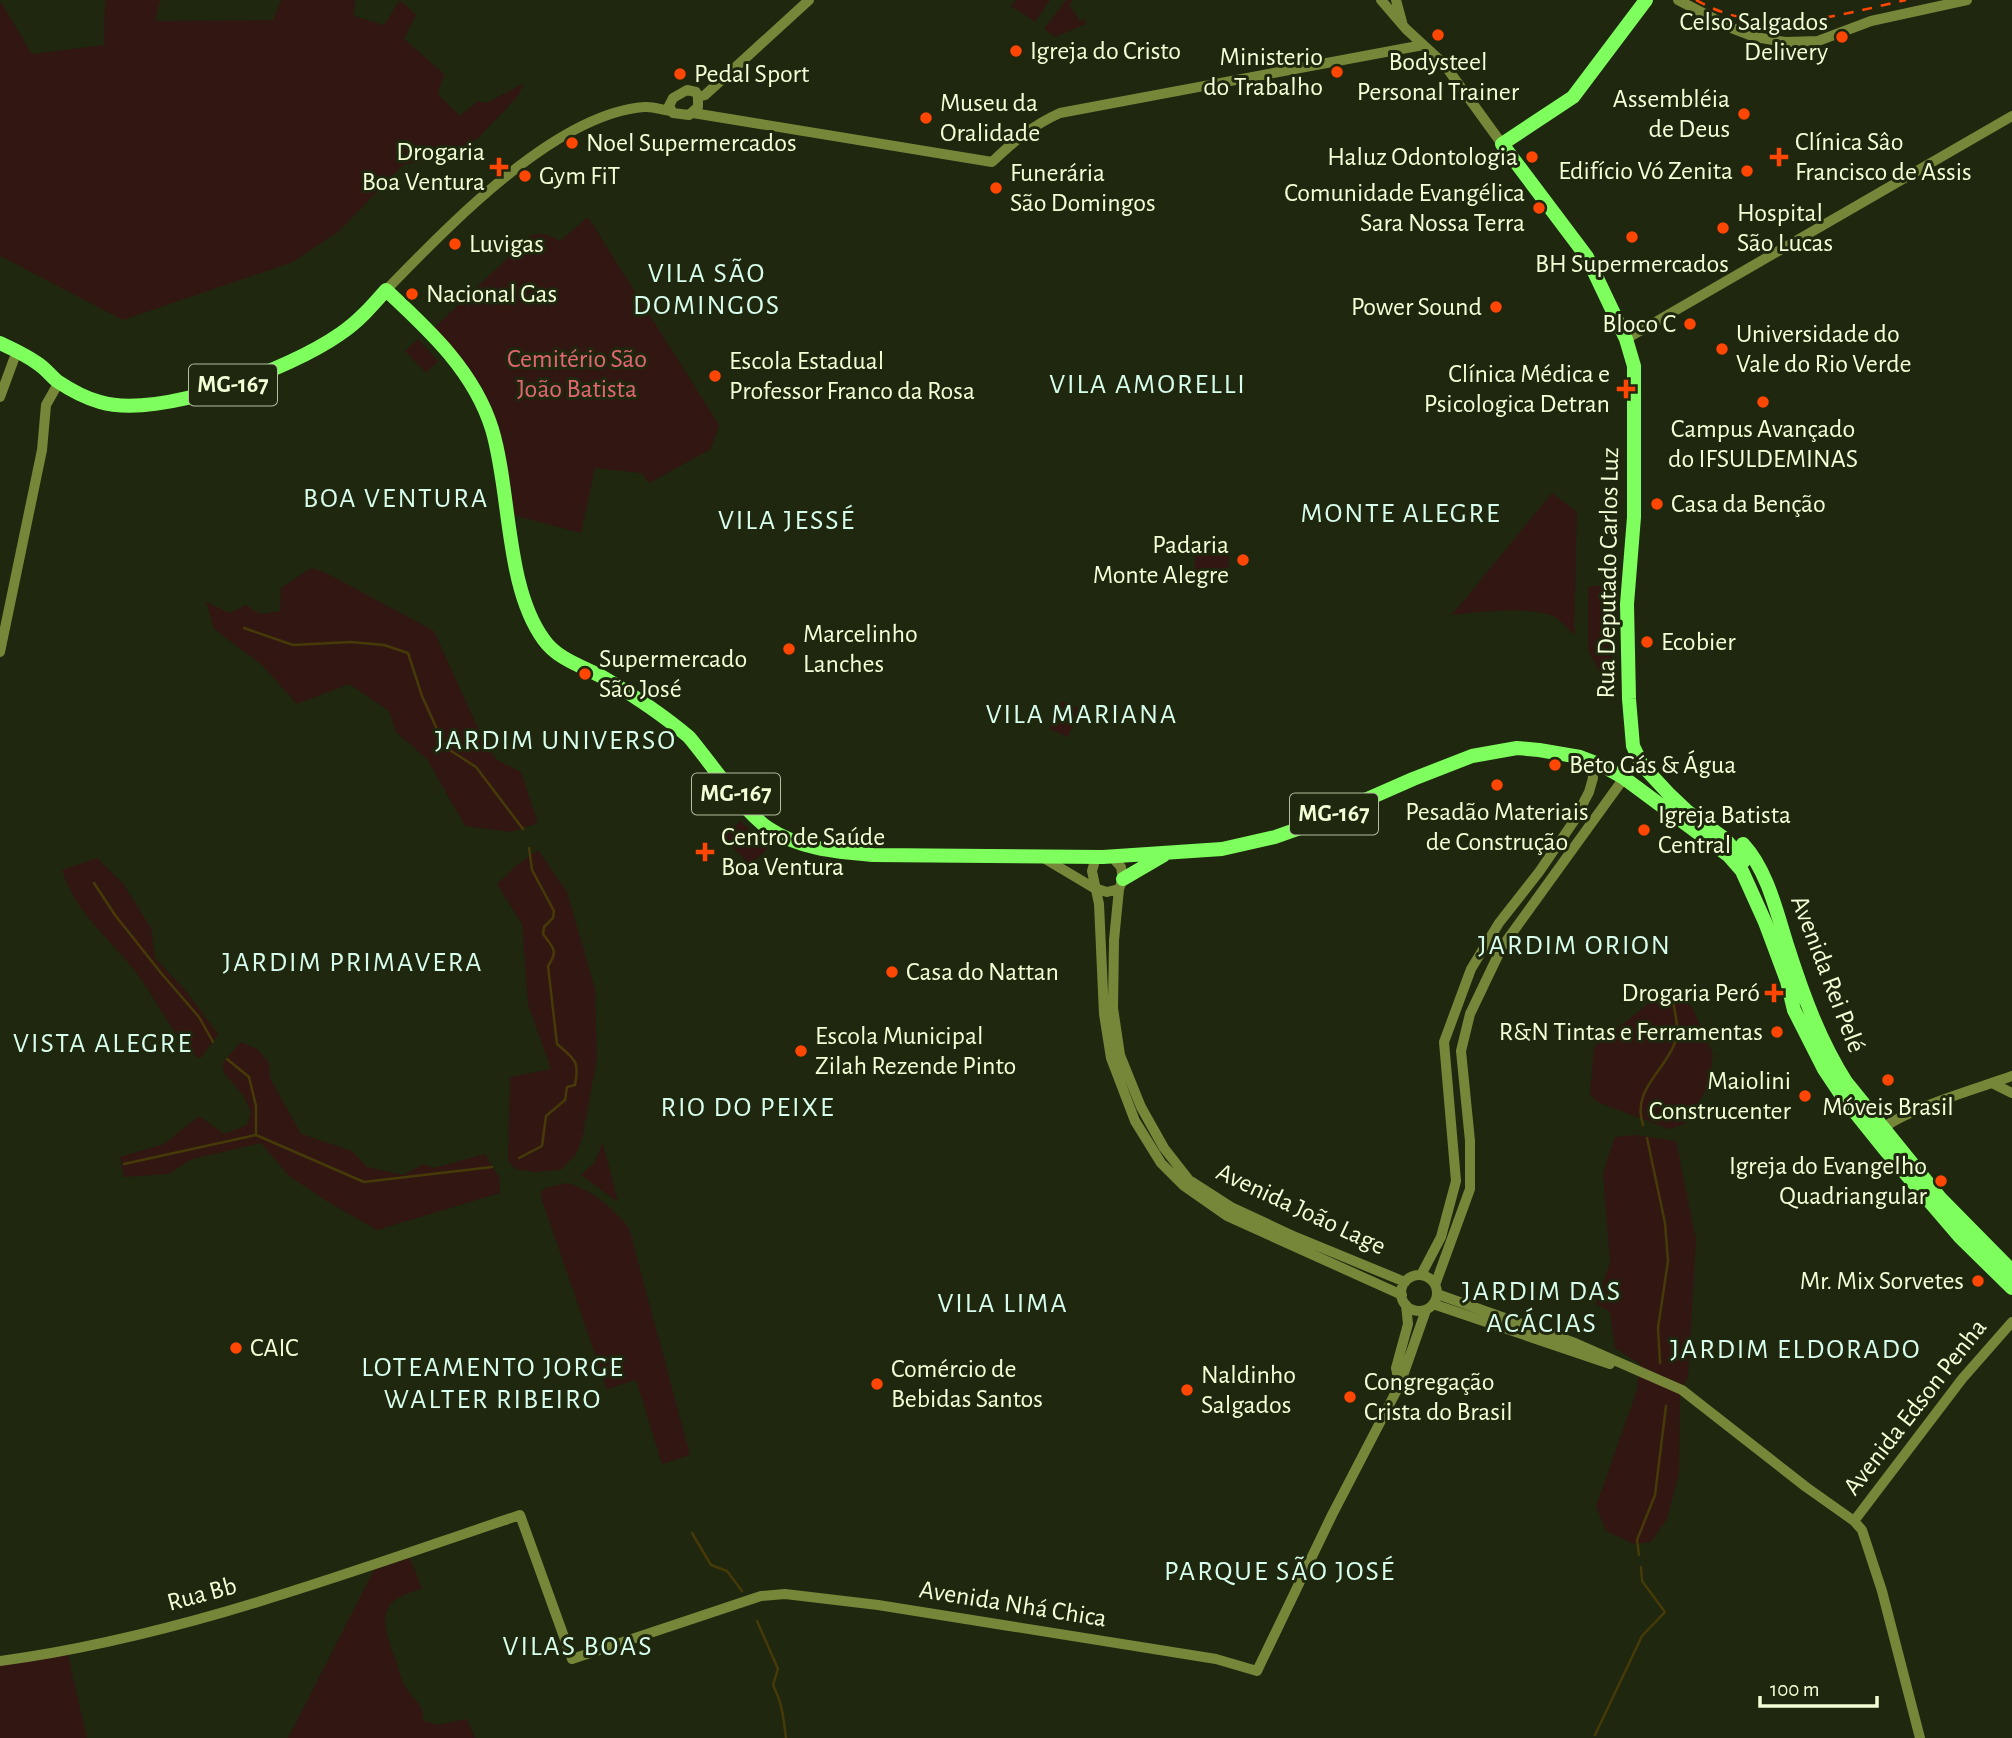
<svg xmlns="http://www.w3.org/2000/svg" width="2012" height="1738" font-family="'Alegreya Sans',sans-serif">
  <style>
    .green { fill: #321612 }
    .lines { fill: none; stroke-linecap: round; stroke-linejoin: round }
    .stream { stroke: #463a09; stroke-width: 2.5 }
    .minor { stroke: #77873a; stroke-width: 10 }
    .major { stroke: #7eff5d; stroke-width: 14 }
    .rail { stroke: #ff4602; stroke-width: 2.5; stroke-dasharray: 10 9; stroke-linecap: butt }
    .poi-dot { fill: #ff4602; stroke: #1f270f; stroke-width: 2.5 }
    .labels { text-anchor: middle; dominant-baseline: central; stroke-width: 6; stroke-linejoin: round; paint-order: stroke }
    .shield { fill: #1f270f; stroke: #b3be9a; stroke-width: 2 }
    .shield-label { font-size: 24px; font-weight: bold; fill: #f3ffd6 }
    .poi-label { font-size: 26px; fill: #f3ffd6; stroke: #1f270f; text-anchor: start }
    .park-label { font-size: 26px; fill: #e36770; stroke: #1f270f }
    .street-label { font-size: 26px; fill: #f3ffd6; stroke: #1f270f }
    .neighbourhood-label { font-size: 28px; letter-spacing: 2px; fill: #d8ffed; stroke: #1f270f }
  </style>
  <rect width="100%" height="100%" fill="#1f270f"/>
  <path class="green" d="M105,0H160L155,21L273,20L281,0H355L354,16L384,25L400,0L416,15L404,39L444,74L438,94L460,116L478,101L487,103L524,83L518,96L478,138L444,156L403,165L338,232L293,262L123,320L0,256V1L32,54L104,45Z
    M1016,0H1050L1035,22L1011,6Z
    M1066,0H1073L1069,5L1080,21L1084,19L1086,24L1055,37L1044,29Z
    M588,217L719,425L711,449L649,483L641,473L595,468L581,533L513,515L496,426L483,390L433,329L517,249V243C536,232 540,230 560,241Z
    M418,339L438,361L426,373L405,351Z
    M1552,493L1577,512L1574,635C1567,628 1561,620 1553,616C1530,606 1477,612 1452,615Z
    M1229,549V567L1195,582V552Z
    M311,568L326,573L434,631L485,744L497,760L521,772L538,823L511,832L465,826L427,759L396,732L389,711L349,684L297,704L262,665L214,629L206,602L229,613L246,605L260,614L280,611L281,588Z
    M1613,584L1612,675L1617,703L1588,650V587Z
    M1062,701L1080,709L1068,737L1049,729Z
    M741,821L767,849L750,865L723,837Z
    M538,850L567,892L595,989L597,1059L582,1139L576,1154L561,1170L534,1172L515,1169L508,1160L510,1077L551,1069L528,1004L522,924L497,884L516,866Z
    M97,858L123,884L151,928L155,958L186,991L218,1034L201,1058H198C173,1036 160,1006 141,979C115,943 75,914 62,870Z
    M1668,988L1692,1007L1713,1054L1709,1085L1685,1124L1669,1129L1597,1102L1590,1094L1594,1047Z
    M241,1042L257,1049L269,1063L270,1078L301,1134L352,1151L367,1167L404,1175L423,1164L434,1168L485,1154L499,1177L500,1193L377,1230L325,1200L289,1176L261,1143L192,1159L168,1174L124,1177L120,1157L164,1144L199,1116L224,1134L247,1125L251,1112L243,1095L224,1073L223,1062Z
    M1637,1135L1676,1141L1696,1240L1688,1377L1680,1391L1679,1474L1667,1519L1651,1542L1634,1544L1606,1531L1596,1506L1637,1390L1640,1364L1615,1348L1610,1312L1596,1304L1610,1262L1603,1173L1615,1137Z
    M603,1143L618,1202L581,1175L594,1163Z
    M567,1183C591,1189 614,1209 629,1228L690,1455L662,1464L636,1380L607,1389L541,1197V1192L545,1188Z
    M410,1558L422,1589C376,1600 381,1621 395,1658C398,1667 401,1680 406,1688C417,1705 420,1698 424,1721L437,1725L467,1719L475,1738H288L374,1570Z
    M68,1655L87,1738H0V1665Z"/>
  <g class="lines">
    <path class="stream" d="M244,628L293,645L351,642L384,645L408,653L422,696L445,747L476,767L523,829
      M94,883L115,915L161,973L199,1017L213,1042
      M227,1059L249,1077L256,1106V1135
      M1643,1125C1631,1089 1666,1071 1676,1040C1680,1029 1674,1011 1673,1000
      M256,1135L364,1182L492,1167
      M1647,1138L1665,1223L1668,1261L1658,1328L1660,1363
      M519,1158L542,1146L546,1116L565,1100L567,1087L575,1085C580,1060 574,1059 557,1044L548,966C559,950 553,948 543,934L544,927L553,918L554,911L532,870L529,848
      M124,1164L256,1135
      M692,1533L711,1565L727,1571L742,1591
      M1639,1555L1637,1540L1655,1495L1666,1406
      M757,1621L778,1669L773,1685C783,1706 783,1716 786,1738
      M1595,1735L1642,1636L1665,1612L1642,1581L1641,1567"/>
    <path class="minor" d="M1381,0L1406,29L1444,64L1502,144
      M1396,0L1402,22
      M1678,0L1734,29L1755,37L1785,42L1818,41L1871,21L1967,0
      M687,90L696,92L698,97V107L689,115L673,113L669,106L673,98Z
      M698,97L705,95L809,0
      M693,113L992,162C1013,142 1033,125 1060,113L1423,45
      M386,290C447,228 554,114 644,107C653,106 662,110 671,111
      M1626,339L2012,116
      M0,397L14,359
      M0,652L42,450L46,405L59,382
      M1042,857L1094,888L1107,892L1119,889
      M1096,857L1092,871L1099,904L1104,1014L1111,1058L1135,1121L1161,1163L1184,1186L1227,1216L1402,1295
      M1112,857L1121,867L1123,879L1119,889L1114,940L1113,1008L1120,1055L1141,1107L1164,1148L1189,1180L1231,1207L1291,1235L1405,1282
      M1992,1083L2012,1093
      M1879,1131C1907,1108 1976,1089 2012,1076
      M1421,1275L1441,1237L1456,1181L1444,1042L1471,969L1499,923L1539,872L1574,821L1589,792L1593,778L1591,761
      M1401 1293a18 18 0 1 1 36 0a18 18 0 1 1-36 0Z
      M1435,1285L1470,1189V1141L1461,1051L1470,1014L1502,947L1624,778
      M1437,1294L1575,1343L1682,1390L1806,1487L1854,1521L1862,1530L1882,1591L1920,1738
      M1433,1304L1610,1364
      M1399,1382L1396,1368L1408,1324L1406,1305
      M1854,1521L1962,1379L2012,1322
      M0,1661C179,1637 350,1572 520,1515L572,1659L761,1596L785,1594L878,1605L1216,1659L1257,1671L1332,1515L1400,1384L1426,1310"/>
    <path class="major" d="M1646,0L1573,97L1502,144L1587,257L1626,339L1634,366V517L1627,604L1629,699L1633,746L1642,765L1668,793L1688,812L1725,839L1744,861
      M0,343C13,349 26,355 37,363C45,368 50,375 57,381C69,389 85,398 100,402C159,420 290,369 340,334C358,322 372,306 386,290C429,330 474,371 492,429C511,492 505,587 544,640C558,660 585,667 606,679C636,697 663,715 689,737C710,762 743,811 768,828C799,849 837,852 873,855L1103,857L1222,849L1275,837L1306,826L1413,779L1472,756L1517,748L1539,750L1580,757L1601,765L1624,778L1728,855L1742,871L1765,922L1787,981L1794,1010L1824,1069L1842,1096L1887,1152L1960,1237L2012,1288
      M1743,844C1768,871 1777,914 1788,948C1803,995 1820,1041 1846,1082L1940,1198L2012,1271
      M1123,879L1164,855"/>
    <path class="rail" d="M1696,0C1764,39 1834,16 1906,0"/>
  </g>
  <g class="poi-dot">
    <circle cx="1438" cy="35" r="7"/>
    <circle cx="1842" cy="37" r="7"/>
    <circle cx="1016" cy="51" r="7"/>
    <circle cx="1337" cy="72" r="7"/>
    <circle cx="680" cy="74" r="7"/>
    <circle cx="1744" cy="114" r="7"/>
    <circle cx="926" cy="118" r="7"/>
    <circle cx="572" cy="143" r="7"/>
    <circle cx="1532" cy="157" r="7"/>
    <path d="M1775.5 146.5h7v7h7v7h-7v7h-7v-7h-7v-7h7z"/>
    <path d="M495.5 156.5h7v7h7v7h-7v7h-7v-7h-7v-7h7z"/>
    <circle cx="1747" cy="171" r="7"/>
    <circle cx="525" cy="176" r="7"/>
    <circle cx="996" cy="188" r="7"/>
    <circle cx="1539" cy="208" r="7"/>
    <circle cx="1723" cy="228" r="7"/>
    <circle cx="1632" cy="237" r="7"/>
    <circle cx="455" cy="244" r="7"/>
    <circle cx="412" cy="294" r="7"/>
    <circle cx="1496" cy="307" r="7"/>
    <circle cx="1690" cy="324" r="7"/>
    <circle cx="1722" cy="349" r="7"/>
    <circle cx="715" cy="376" r="7"/>
    <path d="M1622.5 378.5h7v7h7v7h-7v7h-7v-7h-7v-7h7z"/>
    <circle cx="1763" cy="402" r="7"/>
    <circle cx="1657" cy="504" r="7"/>
    <circle cx="1243" cy="560" r="7"/>
    <circle cx="1647" cy="642" r="7"/>
    <circle cx="789" cy="649" r="7"/>
    <circle cx="585" cy="674" r="7"/>
    <circle cx="1555" cy="765" r="7"/>
    <circle cx="1497" cy="785" r="7"/>
    <circle cx="1644" cy="830" r="7"/>
    <path d="M701.5 841.5h7v7h7v7h-7v7h-7v-7h-7v-7h7z"/>
    <circle cx="892" cy="972" r="7"/>
    <path d="M1770.5 982.5h7v7h7v7h-7v7h-7v-7h-7v-7h7z"/>
    <circle cx="1777" cy="1032" r="7"/>
    <circle cx="801" cy="1051" r="7"/>
    <circle cx="1888" cy="1080" r="7"/>
    <circle cx="1805" cy="1096" r="7"/>
    <circle cx="1941" cy="1181" r="7"/>
    <circle cx="1978" cy="1281" r="7"/>
    <circle cx="236" cy="1348" r="7"/>
    <circle cx="877" cy="1384" r="7"/>
    <circle cx="1187" cy="1390" r="7"/>
    <circle cx="1350" cy="1397" r="7"/>
  </g>
  <g class="labels">
    <g class="shield">
      <rect x="189" y="364.5" width="88" height="41" rx="5"/>
      <rect x="692" y="773.5" width="88" height="41" rx="5"/>
      <rect x="1290" y="793.5" width="88" height="41" rx="5"/>
    </g>
    <g class="shield-label">
      <text x="233" y="385">MG-167</text>
      <text x="736" y="794">MG-167</text>
      <text x="1334" y="814">MG-167</text>
    </g>
    <g class="poi-label">
      <text x="1828" y="22" text-anchor="end">Celso Salgados<tspan x="1828" dy="30">Delivery</tspan></text>
      <text x="1030" y="51">Igreja do Cristo</text>
      <text x="1323" y="57" text-anchor="end">Ministerio<tspan x="1323" dy="30">do Trabalho</tspan></text>
      <text x="1438" y="62" text-anchor="middle">Bodysteel<tspan x="1438" dy="30">Personal Trainer</tspan></text>
      <text x="694" y="74">Pedal Sport</text>
      <text x="1730" y="99" text-anchor="end">Assembléia<tspan x="1730" dy="30">de Deus</tspan></text>
      <text x="940" y="103">Museu da<tspan x="940" dy="30">Oralidade</tspan></text>
      <text x="1795" y="142">Clínica Sâo<tspan x="1795" dy="30">Francisco de Assis</tspan></text>
      <text x="586" y="143">Noel Supermercados</text>
      <text x="485" y="152" text-anchor="end">Drogaria<tspan x="485" dy="30">Boa Ventura</tspan></text>
      <text x="1518" y="157" text-anchor="end">Haluz Odontologia</text>
      <text x="1733" y="171" text-anchor="end">Edifício Vó Zenita</text>
      <text x="1010" y="173">Funerária<tspan x="1010" dy="30">São Domingos</tspan></text>
      <text x="539" y="176">Gym FiT</text>
      <text x="1525" y="193" text-anchor="end">Comunidade Evangélica<tspan x="1525" dy="30">Sara Nossa Terra</tspan></text>
      <text x="1737" y="213">Hospital<tspan x="1737" dy="30">São Lucas</tspan></text>
      <text x="469" y="244">Luvigas</text>
      <text x="1632" y="264" text-anchor="middle">BH Supermercados</text>
      <text x="426" y="294">Nacional Gas</text>
      <text x="1482" y="307" text-anchor="end">Power Sound</text>
      <text x="1676" y="324" text-anchor="end">Bloco C</text>
      <text x="1736" y="334">Universidade do<tspan x="1736" dy="30">Vale do Rio Verde</tspan></text>
      <text x="729" y="361">Escola Estadual<tspan x="729" dy="30">Professor Franco da Rosa</tspan></text>
      <text x="1610" y="374" text-anchor="end">Clínica Médica e<tspan x="1610" dy="30">Psicologica Detran</tspan></text>
      <text x="1763" y="429" text-anchor="middle">Campus Avançado<tspan x="1763" dy="30">do IFSULDEMINAS</tspan></text>
      <text x="1671" y="504">Casa da Benção</text>
      <text x="1229" y="545" text-anchor="end">Padaria<tspan x="1229" dy="30">Monte Alegre</tspan></text>
      <text x="803" y="634">Marcelinho<tspan x="803" dy="30">Lanches</tspan></text>
      <text x="1661" y="642">Ecobier</text>
      <text x="599" y="659">Supermercado<tspan x="599" dy="30">São José</tspan></text>
      <text x="1569" y="765">Beto Gás &amp; Água</text>
      <text x="1497" y="812" text-anchor="middle">Pesadão Materiais<tspan x="1497" dy="30">de Construção</tspan></text>
      <text x="1658" y="815">Igreja Batista<tspan x="1658" dy="30">Central</tspan></text>
      <text x="721" y="837">Centro de Saúde<tspan x="721" dy="30">Boa Ventura</tspan></text>
      <text x="906" y="972">Casa do Nattan</text>
      <text x="1760" y="993" text-anchor="end">Drogaria Peró</text>
      <text x="1763" y="1032" text-anchor="end">R&amp;N Tintas e Ferramentas</text>
      <text x="815" y="1036">Escola Municipal<tspan x="815" dy="30">Zilah Rezende Pinto</tspan></text>
      <text x="1791" y="1081" text-anchor="end">Maiolini<tspan x="1791" dy="30">Construcenter</tspan></text>
      <text x="1888" y="1107" text-anchor="middle">Móveis Brasil</text>
      <text x="1927" y="1166" text-anchor="end">Igreja do Evangelho<tspan x="1927" dy="30">Quadriangular</tspan></text>
      <text x="1964" y="1281" text-anchor="end">Mr. Mix Sorvetes</text>
      <text x="250" y="1348">CAIC</text>
      <text x="891" y="1369">Comércio de<tspan x="891" dy="30">Bebidas Santos</tspan></text>
      <text x="1201" y="1375">Naldinho<tspan x="1201" dy="30">Salgados</tspan></text>
      <text x="1364" y="1382">Congregação<tspan x="1364" dy="30">Crista do Brasil</tspan></text>
    </g>
    <g class="park-label">
      <text x="577" y="359">Cemitério São<tspan x="577" dy="30">João Batista</tspan></text>
    </g>
    <g class="street-label">
      <text transform="translate(1608 573) rotate(-89)">Rua Deputado Carlos Luz</text>
      <text transform="translate(1828 974) rotate(69)">Avenida Rei Pelé</text>
      <text transform="translate(1301 1209) rotate(25)">Avenida João Lage</text>
      <text transform="translate(1915 1407) rotate(-52)">Avenida Edson Penha</text>
      <text transform="translate(202 1594) rotate(-15)">Rua Bb</text>
      <text transform="translate(1013 1604) rotate(9)">Avenida Nhá Chica</text>
    </g>
    <g class="neighbourhood-label">
      <text x="707" y="274">VILA SÃO<tspan x="707" dy="32">DOMINGOS</tspan></text>
      <text x="1148" y="385">VILA AMORELLI</text>
      <text x="396" y="499">BOA VENTURA</text>
      <text x="1401" y="514">MONTE ALEGRE</text>
      <text x="787" y="521">VILA JESSÉ</text>
      <text x="1082" y="715">VILA MARIANA</text>
      <text x="556" y="741">JARDIM UNIVERSO</text>
      <text x="1575" y="946">JARDIM ORION</text>
      <text x="353" y="963">JARDIM PRIMAVERA</text>
      <text x="103" y="1044">VISTA ALEGRE</text>
      <text x="748" y="1108">RIO DO PEIXE</text>
      <text x="1542" y="1292">JARDIM DAS<tspan x="1542" dy="32">ACÁCIAS</tspan></text>
      <text x="1003" y="1304">VILA LIMA</text>
      <text x="1796" y="1350">JARDIM ELDORADO</text>
      <text x="493" y="1368">LOTEAMENTO JORGE<tspan x="493" dy="32">WALTER RIBEIRO</tspan></text>
      <text x="1280" y="1572">PARQUE SÃO JOSÉ</text>
      <text x="578" y="1647">VILAS BOAS</text>
    </g>
  </g>
  <path d="M1760 1696v10h117v-10" fill="none" stroke="#f3ffd6" stroke-width="3.5"/>
  <text x="1770" y="1696" font-size="21" fill="#f3ffd6" stroke="#1f270f" stroke-width="5" paint-order="stroke">100 m</text>
</svg>
